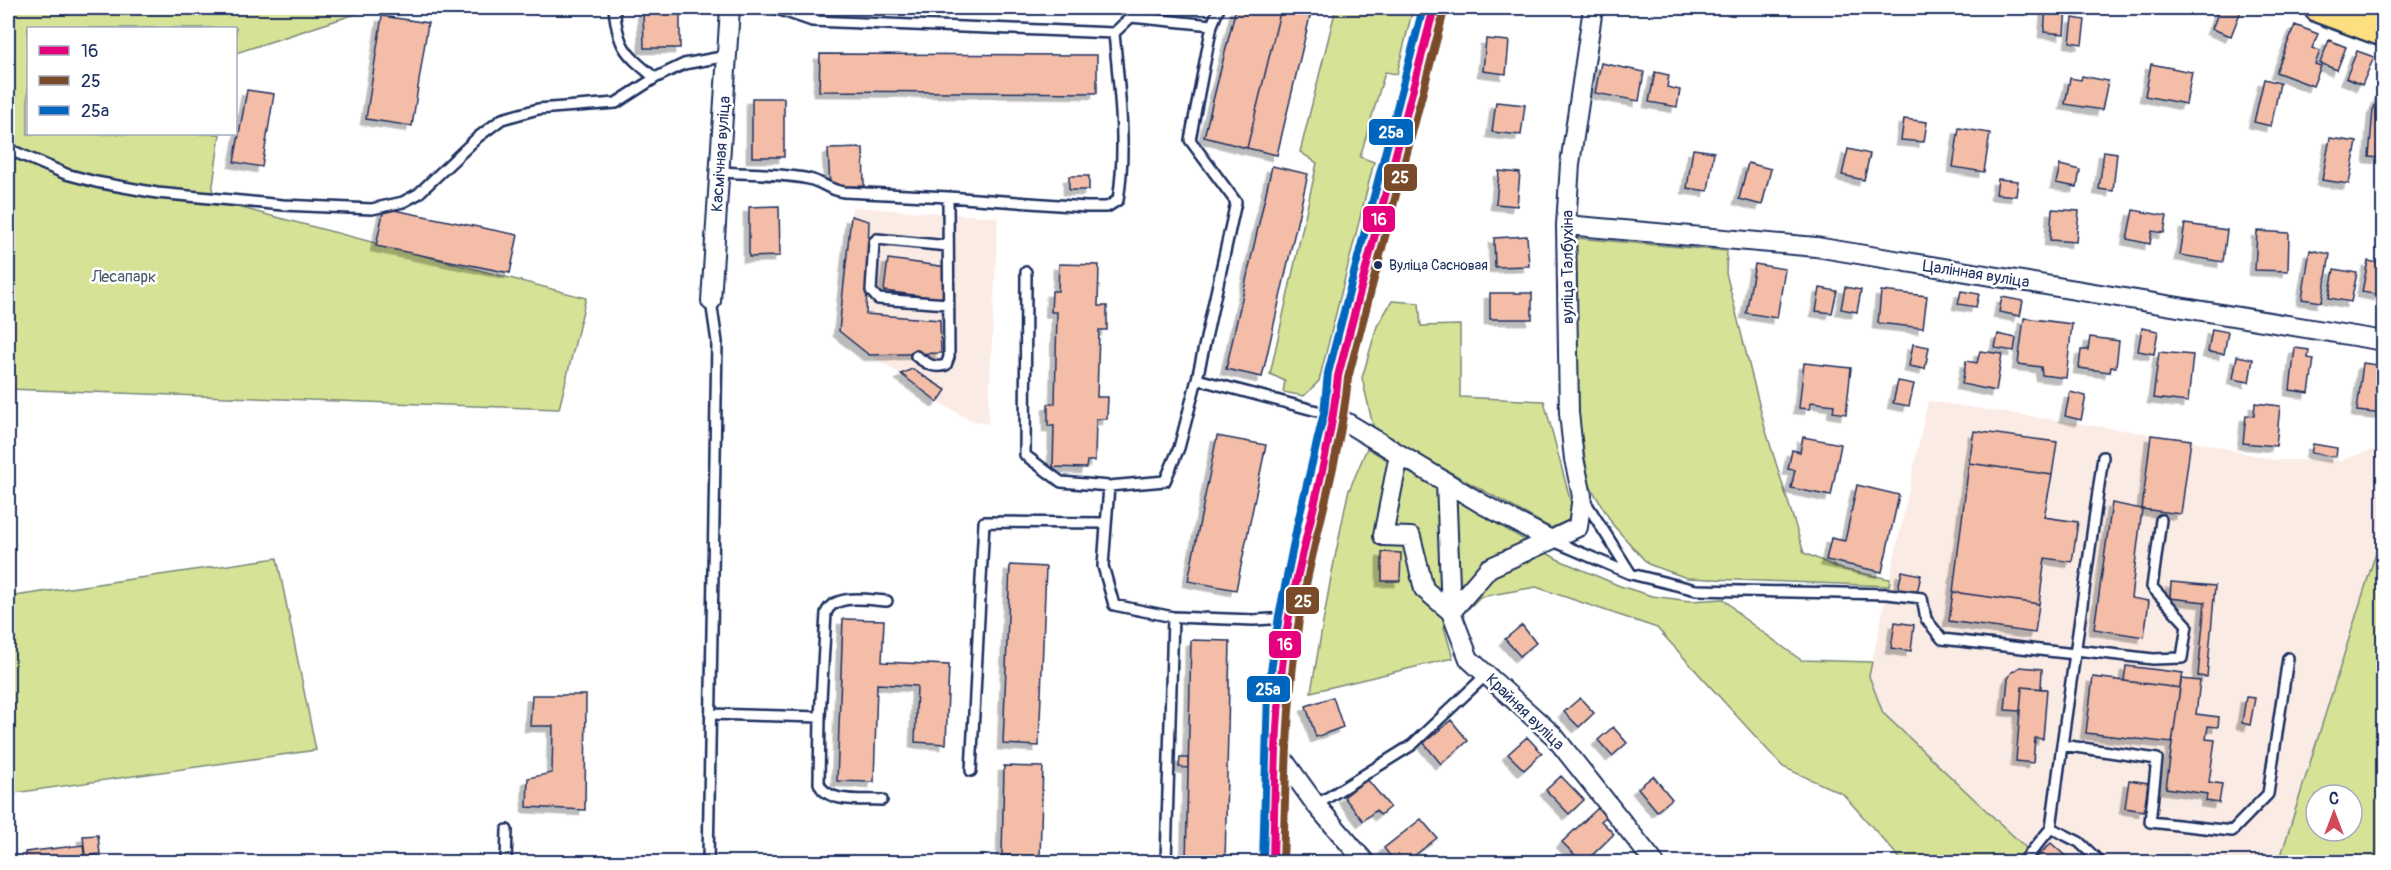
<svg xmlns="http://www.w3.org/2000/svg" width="2391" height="870" font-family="Pangolin,sans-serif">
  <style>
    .built { fill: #fbebe5 }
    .green { fill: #d6e295; stroke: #78887a; stroke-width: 1.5; fill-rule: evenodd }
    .building { fill: #f3bda7; stroke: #1b2f5e; stroke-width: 1.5; filter: url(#shadow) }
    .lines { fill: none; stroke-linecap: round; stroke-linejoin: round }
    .service-casing { stroke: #1b2f5e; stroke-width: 14 }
    .minor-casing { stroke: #1b2f5e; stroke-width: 22 }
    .secondary-casing { stroke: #1b2f5e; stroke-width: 30 }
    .primary-casing { stroke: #1b2f5e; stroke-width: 33 }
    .service { stroke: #fff; stroke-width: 9 }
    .minor { stroke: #fff; stroke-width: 18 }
    .secondary { stroke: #fff; stroke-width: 26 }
    .primary { stroke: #fedf80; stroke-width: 28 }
    .bus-1-casing { stroke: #fff; stroke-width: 12 }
    .bus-2-casing { stroke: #fff; stroke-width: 12 }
    .bus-3-casing { stroke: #fff; stroke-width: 12 }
    .bus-1 { stroke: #e5007d; stroke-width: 8 }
    .bus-2 { stroke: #7a4b2a; stroke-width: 8 }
    .bus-3 { stroke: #0065bd; stroke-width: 8 }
    .bus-dot { fill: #1b2f5e; stroke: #fff; stroke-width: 2 }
    .labels { text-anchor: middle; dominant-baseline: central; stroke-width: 5; stroke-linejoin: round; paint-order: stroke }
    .bus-label { font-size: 14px; fill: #1b2f5e; stroke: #fff; text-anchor: start }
    .street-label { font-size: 16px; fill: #1b2f5e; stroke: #fff }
    .park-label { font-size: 16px; fill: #4a5c6c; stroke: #fff }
    .line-badge { stroke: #fff; stroke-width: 2 }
    .badge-label { font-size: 16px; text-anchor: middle; font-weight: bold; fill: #fff }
  </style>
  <defs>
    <filter id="shadow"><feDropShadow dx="-5.5" dy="5.5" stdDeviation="0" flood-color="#0004"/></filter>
  </defs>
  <rect width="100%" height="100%" fill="#fff"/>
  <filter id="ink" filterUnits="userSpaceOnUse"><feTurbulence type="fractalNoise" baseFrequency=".0167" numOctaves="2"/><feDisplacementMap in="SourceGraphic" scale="12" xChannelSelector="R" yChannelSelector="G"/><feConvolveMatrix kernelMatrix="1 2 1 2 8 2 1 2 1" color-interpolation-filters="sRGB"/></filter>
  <g filter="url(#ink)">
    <path class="built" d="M852,207L998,217L988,424L970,420L938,402L901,374L869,355L839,331Z
      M1928,401L2191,440L2273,460H2342L2372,450L2383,451V530L2279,862H2041L1883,713L1869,676Z"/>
    <path class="green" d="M8,8H374L236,53V28H28V134H220L211,200L586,298L559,409L8,389Z
      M1336,8H1413L1397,74L1385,72L1360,157L1374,162L1319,381L1304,396L1283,392L1285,381L1270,374L1317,163L1300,152Z
      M1576,238L1727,251L1726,273L1765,428L1804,553L1841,569L1890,579L1889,586L1687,578L1648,564L1613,525L1590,486L1578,420Z
      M1392,301L1419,303L1421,326L1460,325V397L1544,401L1571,503L1572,519L1551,528L1374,430L1362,378L1377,326Z
      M1367,448L1557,559L1620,586L1652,596L1690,601L1724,599L1742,617L1801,660L1872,662L1869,676L1883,713L2041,862H1903L1843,794L1783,767L1657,628L1536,587L1480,597L1463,614L1444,627L1453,658L1311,692L1331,577L1348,493Z
      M2383,530V862H2279ZM2316,795H2352V831H2316Z
      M277,558L316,750L8,794V597Z"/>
    <path class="building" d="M643,8H680V48H644Z
      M1236,8H1281L1247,148L1204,137Z
      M1281,8H1312L1277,155L1247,148Z
      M2046,8H2066L2064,34L2044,32Z
      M2220,8H2242L2231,36L2212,29Z
      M382,16L428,23L412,126L366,119Z
      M2073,18L2085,20L2082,44L2070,42Z
      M2295,25L2318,34L2312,48L2320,51L2315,64L2321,66L2313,86L2276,72Z
      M1486,39L1509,41L1506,74L1483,71Z
      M2329,40L2346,47L2337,70L2320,63Z
      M2357,51L2374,57L2362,85L2346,78Z
      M820,54L1097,55V93L819,91Z
      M1601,63L1644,72L1639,101L1595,93Z
      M2151,64L2192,72L2186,104L2145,96Z
      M1655,72L1669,75L1667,87L1680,90L1677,107L1649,102Z
      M2082,76L2108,81L2102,110L2065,104L2070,78L2081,80Z
      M2264,79L2280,83L2271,126L2254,122Z
      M2384,86V130L2379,158L2369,157L2373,110Z
      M247,90L274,94L262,167L234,162Z
      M752,98H784V157H752Z
      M1496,102L1525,105L1521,135L1492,132Z
      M1904,119L1927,122L1924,142L1901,140Z
      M1959,128L1990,133L1984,172L1953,167Z
      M2330,138L2357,142L2349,184L2322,180Z
      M863,148L864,186L830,187L828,149Z
      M1693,149L1714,152L1708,191L1687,188Z
      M1848,149L1870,154L1864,180L1842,175Z
      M2104,151L2117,153L2113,191L2099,189Z
      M1748,163L1771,169L1762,205L1739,199Z
      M2060,165L2080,170L2077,187L2056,183Z
      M1272,166L1308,174L1262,377L1226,369Z
      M1499,171L1520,173L1517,206L1496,204Z
      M1069,176H1089V190H1069Z
      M1998,179L2018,181L2016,196L1996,194Z
      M779,206L780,256L749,257V207Z
      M384,208L518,235L510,273L376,246Z
      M2052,209L2079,211L2076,242L2050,240Z
      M2133,210L2167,216L2164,233L2152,231L2150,244L2127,239Z
      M851,216L869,221L866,314L940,320L941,353L869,355L839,331Z
      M2185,224L2227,230L2223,262L2180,255Z
      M2257,231L2289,233L2288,271L2255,270Z
      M1527,236L1529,266L1495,267L1494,238Z
      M2310,250L2330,254L2322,302L2302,299Z
      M888,259L947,267L944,299L884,291Z
      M2368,261L2384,264L2379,295L2362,292Z
      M1059,264L1099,265L1098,306H1107V330H1099L1097,397H1108L1107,419H1096L1095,461H1087L1086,468L1053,467L1054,426H1048V404H1055L1057,312H1051L1052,291H1058Z
      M1755,264L1785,269L1777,318L1746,313Z
      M2334,269L2357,273L2351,302L2329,298Z
      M1845,287L1861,290L1857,312L1841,309Z
      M1820,288L1837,291L1832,313L1816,311Z
      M1881,291L1927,296L1923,328L1878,323Z
      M1961,291L1979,294L1976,307L1958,304Z
      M1490,293H1532V319H1490Z
      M2002,297L2023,301L2020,316L1999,312Z
      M2024,318L2072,324L2066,378L2042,375L2041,367L2018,364Z
      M2142,328L2158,331L2154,354L2138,351Z
      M2212,329L2228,332L2224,354L2208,352Z
      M1998,334L2016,338L2014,351L1995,348Z
      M2090,337L2119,341L2116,367H2111L2110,372L2079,368L2081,350H2088Z
      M1913,344L1929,347L1925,369L1909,366Z
      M2295,348L2309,350L2308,358L2314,359L2309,393L2290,390Z
      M1980,351L2002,354L1996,391L1962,384L1966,361L1977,363Z
      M2159,352L2193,355L2188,402L2153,398Z
      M2237,356L2253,359L2249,382L2233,379Z
      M1804,363L1851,368L1846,414L1833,412L1834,405L1811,402L1810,409L1799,408Z
      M2363,363L2384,366V414L2357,411Z
      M912,369L946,390L938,402L901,374Z
      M1898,381L1914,384L1909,406L1893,403Z
      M2070,392L2086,396L2081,420L2065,416Z
      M2255,403L2280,406L2276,446L2243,443L2246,415L2254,416Z
      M1974,431L2057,442L2052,475L1969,463Z
      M2151,435L2191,440L2181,514L2142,509Z
      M1217,436L1266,445L1236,590L1188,581Z
      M1803,437L1841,444L1831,496L1791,488L1795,470L1788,469L1792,450L1800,452Z
      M2313,444L2337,448L2336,457L2311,453Z
      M1969,463L2052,475L2044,517L2078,522L2072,562L2045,558L2039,604L1953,592Z
      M1857,485L1899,495L1882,572L1826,560L1831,538L1845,541Z
      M2112,503L2142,509L2131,598L2149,601L2144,637L2094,629Z
      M1382,552L1401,553L1400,581H1382Z
      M1010,565L1046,567L1039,746L1003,744Z
      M1902,571L1921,575L1917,593L1898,589Z
      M2171,582L2215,586L2207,677L2198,676L2205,602L2170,598Z
      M1953,592L2039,604L2035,633L1949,621Z
      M843,619L884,620L882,662L949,665L946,744L915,742L917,686L877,684L874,782L837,781Z
      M1895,622L1914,625L1911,651L1891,648Z
      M1522,625L1536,643L1520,656L1505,639Z
      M1191,640L1230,641L1225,862H1186Z
      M2126,666L2183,673L2180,688L2124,681Z
      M2020,667L2042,669L2041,689L2022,687L2020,711L2005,710L2008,679L2012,672Z
      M2093,677L2180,688L2172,743L2086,733Z
      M2181,679L2200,681L2196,714L2219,717L2218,727L2208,726L2206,739L2215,740L2209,782L2222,784L2219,803L2206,801L2207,794L2166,788Z
      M2022,687L2047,689L2043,739L2035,738L2033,763L2016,761Z
      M532,695H586L585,810L527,807L528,778L552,773L553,726H530Z
      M1333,697L1343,727L1316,737L1306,706Z
      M2246,697L2255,698L2250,725L2242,723Z
      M1580,698L1594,713L1579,727L1564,712Z
      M1451,720L1468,741L1441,764L1424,743Z
      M1613,727L1627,743L1612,756L1598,740Z
      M1527,737L1542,753L1524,770L1508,754Z
      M1180,758H1188V768L1179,767Z
      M1004,766L1043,767L1040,856L1002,855Z
      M1561,776L1584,800L1569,814L1546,790Z
      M1653,776L1672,799L1657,811L1638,788Z
      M1367,779L1390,807L1380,815L1376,810L1363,821L1344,797Z
      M2129,780L2148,783L2144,811L2125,808Z
      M1598,808L1606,817L1601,821L1614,834L1585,862H1582L1562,842Z
      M1421,819L1437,838L1406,862H1395L1384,848Z
      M98,835L100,854L85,856L83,836Z
      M2051,843L2072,862H2041L2036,858Z
      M83,845L85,862H26L25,852Z"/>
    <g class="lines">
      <g class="service-casing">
        <path id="service" d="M614,8C618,48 625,53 655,78
          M774,8L812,21L1114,33L1131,17L1212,25
          M812,21L816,8
          M8,149L66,174L96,182L157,193L283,205L372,209L403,202L418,194L478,137L502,119L538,109L616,103L655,78L684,64L727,56
          M719,172C749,174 780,173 809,179C822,182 829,190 844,192L948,197
          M948,246L877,239L874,242L871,291L878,299L948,304
          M1026,272L1025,455L1061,482L1109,486L1165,481L1179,448L1197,379L1332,415
          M916,356C926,363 933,369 946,365L949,357L948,197L1086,207H1107L1118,200C1127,145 1119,88 1114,33
          M1197,379L1236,202L1190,140L1212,25L1219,8
          M1109,486L1103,566L1114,605L1173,617L1254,620L1287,618
          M1583,498L1631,574
          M1551,540L1631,574L1696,590L1887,594L1922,598L1926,619L1942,639L2075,654
          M2076,650L2153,659L2182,658L2187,625L2152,587L2161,520
          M710,714L820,717L819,783C826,804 864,799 882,800
          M820,717L826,613C834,593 868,600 887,601
          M2062,745L2103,457
          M971,771L984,522L1105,523
          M1316,805L1412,745L1486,675
          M2051,828L2062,745L2157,759L2150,822L2232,831L2268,794L2288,658
          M506,862L507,830
          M708,862L717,342L711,301
          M1166,862L1173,617
          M2023,862L2051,828L2079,842L2100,862"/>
      </g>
      <g class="minor-casing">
        <path id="minor" d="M1566,225L1816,247L2384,341
          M711,301L730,8
          M1334,415L1484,505L1551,540L1578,527L1582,496L1574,459L1569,413L1566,225L1570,164L1593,8
          M1399,454L1383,536L1411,537L1424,589L1451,612L1489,568L1551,540
          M1446,482L1451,612L1469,659L1554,736L1654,862
          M1277,751L1316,805L1365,862"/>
      </g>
      <g class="secondary-casing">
        <path id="secondary" d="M1273,862L1278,694L1289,618L1308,524L1334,415L1338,376L1434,8"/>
      </g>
      <g class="primary-casing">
        <path id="primary" d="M2319,8L2384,32"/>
      </g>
      <use href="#service" class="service"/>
      <use href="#minor" class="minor"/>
      <use href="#secondary" class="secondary"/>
      <use href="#primary" class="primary"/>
      <g class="bus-1-casing">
        <path id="bus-1" d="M1273,862C1275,780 1275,698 1289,617C1304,536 1330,457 1338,376L1434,8"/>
      </g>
      <g class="bus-2-casing">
        <path id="bus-2" d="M1283,862C1286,781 1286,700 1299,620C1313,539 1340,460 1348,378L1444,11"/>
      </g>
      <g class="bus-3-casing">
        <path id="bus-3" d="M1263,862L1268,692L1279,616L1298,522L1324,413L1328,373L1423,8"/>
      </g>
      <use href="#bus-1" class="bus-1"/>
      <use href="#bus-2" class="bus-2"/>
      <use href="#bus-3" class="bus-3"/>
    </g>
  </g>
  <circle class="bus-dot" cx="1378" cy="265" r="5"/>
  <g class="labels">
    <g class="bus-label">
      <text x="1389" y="265">Вуліца Сасновая</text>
    </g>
    <g class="street-label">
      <text transform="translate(721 154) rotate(-86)">Касмічная вуліца</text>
      <text transform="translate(1568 267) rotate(-90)">вуліца Талбухіна</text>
      <text transform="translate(1976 274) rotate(9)">Цалінная вуліца</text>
      <text transform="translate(1525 712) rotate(44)">Крайняя вуліца</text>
    </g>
    <g class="park-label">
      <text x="124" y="277">Лесапарк</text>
    </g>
  </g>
  <g class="line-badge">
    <rect x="1368" y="118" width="46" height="28" rx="6" fill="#0065bd"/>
    <rect x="1383" y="163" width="35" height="29" rx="6" fill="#7a4b2a"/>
    <rect x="1362" y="205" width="34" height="28" rx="6" fill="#e5007d"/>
    <rect x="1285" y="586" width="35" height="29" rx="6" fill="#7a4b2a"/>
    <rect x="1268" y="630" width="34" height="29" rx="6" fill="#e5007d"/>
    <rect x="1246" y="675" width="45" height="28" rx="6" fill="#0065bd"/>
  </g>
  <g class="badge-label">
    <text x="1391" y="138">25а</text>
    <text x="1400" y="183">25</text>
    <text x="1379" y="225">16</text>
    <text x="1303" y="607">25</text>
    <text x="1285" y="650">16</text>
    <text x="1268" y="695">25а</text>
  </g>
  <rect width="2391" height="870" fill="none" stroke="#fff" stroke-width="30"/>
  <rect x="15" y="15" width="2361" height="840" fill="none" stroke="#1b2f5e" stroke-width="2" filter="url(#ink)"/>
  <rect x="27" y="27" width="210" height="108" fill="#ffffff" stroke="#a4acbf" stroke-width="1.5"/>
  <rect x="39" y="46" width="30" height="9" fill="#e5007d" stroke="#a4acbf" stroke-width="1.5"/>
  <text x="81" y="57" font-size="18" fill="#1b2f5e">16</text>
  <rect x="39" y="76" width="30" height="9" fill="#7a4b2a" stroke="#a4acbf" stroke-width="1.5"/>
  <text x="81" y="87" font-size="18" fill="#1b2f5e">25</text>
  <rect x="39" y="106" width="30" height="9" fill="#0065bd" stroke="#a4acbf" stroke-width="1.5"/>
  <text x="81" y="117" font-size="18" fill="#1b2f5e">25а</text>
  <g transform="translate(2334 813)"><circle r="28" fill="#ffffff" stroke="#a4acbf" stroke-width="1.5"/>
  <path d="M0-4.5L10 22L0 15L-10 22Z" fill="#d1495b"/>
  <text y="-9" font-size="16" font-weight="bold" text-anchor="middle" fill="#1b2f5e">С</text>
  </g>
</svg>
